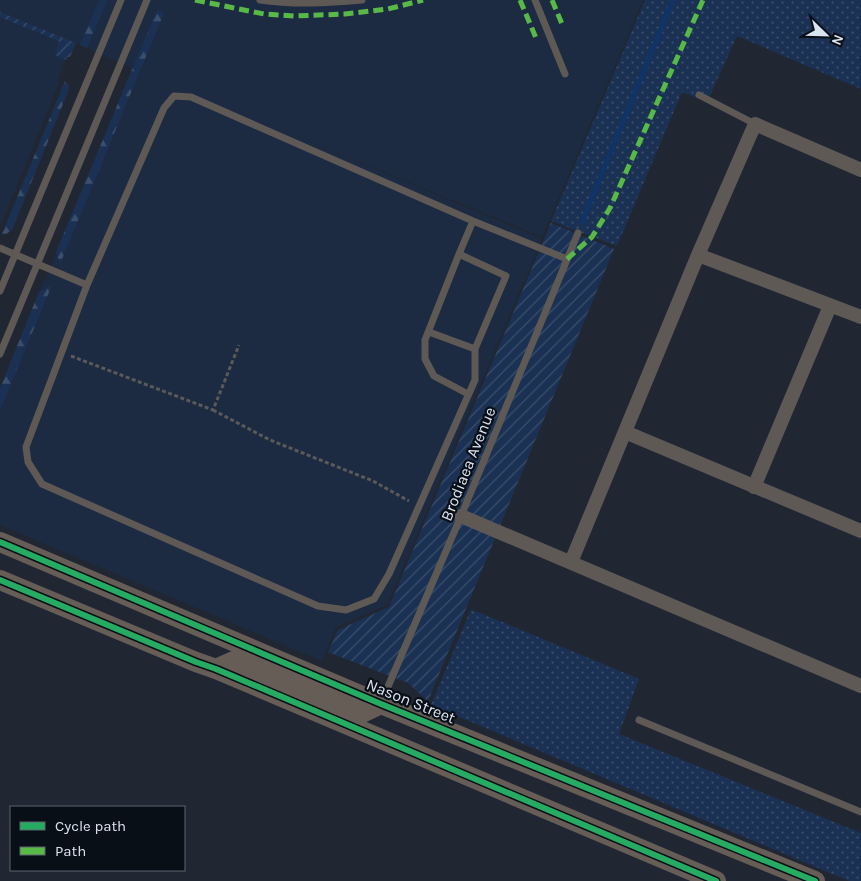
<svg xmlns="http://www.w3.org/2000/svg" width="861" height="881" font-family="Karla,sans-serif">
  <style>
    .built { fill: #1c2b42 }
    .grass { fill: url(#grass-dots) }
    .forest { fill: url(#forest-firs) }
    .garden { fill: url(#garden-furrows) }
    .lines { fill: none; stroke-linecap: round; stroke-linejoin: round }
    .stream { stroke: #103368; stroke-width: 5 }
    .path { stroke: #5b5959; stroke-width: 3; stroke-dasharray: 4 2.5; stroke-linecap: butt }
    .service { stroke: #5f5956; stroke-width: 7 }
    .minor { stroke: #5f5956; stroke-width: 14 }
    .secondary { stroke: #665d57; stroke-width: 20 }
    .quiet { stroke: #58b947; stroke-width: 5; stroke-dasharray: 10 5; stroke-linecap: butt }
    .cycleway-casing { stroke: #090f17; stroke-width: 9 }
    .cycleway { stroke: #26ab63; stroke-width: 6 }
    .labels { text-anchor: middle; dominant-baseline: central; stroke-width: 4.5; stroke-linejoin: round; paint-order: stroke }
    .street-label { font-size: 16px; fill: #dae3f0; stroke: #090f17 }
  </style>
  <defs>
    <pattern id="grass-dots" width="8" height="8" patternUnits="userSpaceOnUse" patternTransform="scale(1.25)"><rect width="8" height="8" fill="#1a3153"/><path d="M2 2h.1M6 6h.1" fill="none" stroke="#3b4f6c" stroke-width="1.8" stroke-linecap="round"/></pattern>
    <pattern id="forest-firs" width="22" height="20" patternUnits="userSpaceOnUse" patternTransform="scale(1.25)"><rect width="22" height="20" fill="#1a3153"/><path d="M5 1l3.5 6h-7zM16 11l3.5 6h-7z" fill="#3b4f6c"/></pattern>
    <pattern id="garden-furrows" width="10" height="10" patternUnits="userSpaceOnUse" patternTransform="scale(1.25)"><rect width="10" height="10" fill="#1a3153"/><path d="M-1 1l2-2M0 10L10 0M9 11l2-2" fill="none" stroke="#3b4f6c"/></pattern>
  </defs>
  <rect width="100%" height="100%" fill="#212732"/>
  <path class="built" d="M0,0H643L542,237L255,119L542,239L387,605L336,627L322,661L0,525V388L132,68L76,43L70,57H67L65,61L58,80L59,83L0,227Z"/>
  <path class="grass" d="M645,0H861V89L737,36L707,102L682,92L617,246L551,221Z
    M471,609L639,679L619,734L861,833V881H849L431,705Z"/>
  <path class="forest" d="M99,0H107L87,48L80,45Z
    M157,10L164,13L60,264L56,252Z
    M65,81L69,85V89L12,230L6,234H2Z
    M52,285L0,410V388L39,292Z"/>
  <path class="garden" d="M0,12L76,43L70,57H67L66,60L55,55L59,41L0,17Z
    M551,223L614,249L428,701L408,683L328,652L338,630L389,607Z"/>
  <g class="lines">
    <path class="stream" d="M582,222L673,0"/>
    <path class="path" d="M71,356L213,410L239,345
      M213,410L270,440L373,481L409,501"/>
    <path class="service" d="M260,0C295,5 328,3 362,0
      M535,0L565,74
      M699,95L755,124
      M0,248L87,285L26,447L28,462L42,484L318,606L346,610L374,599L389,574L475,380V349L506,276L459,254L473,221L567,259
      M459,254L425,340V359L434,376L468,394
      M87,285L164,108L174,96L191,97L473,221
      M0,291L121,0
      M429,332L475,349
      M0,354L147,0
      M381,703L461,516L578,233
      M639,720L861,812"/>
    <path class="minor" d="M698,255L755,124L861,170
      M625,432L861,531
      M754,487L830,306
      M461,516L861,686
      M571,562L698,255L861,317"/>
    <path class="secondary" d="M0,542L381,704L815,881
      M0,580L196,662L216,669L716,881
      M216,669L234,661L360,714L381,704"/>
    <path class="quiet" d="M195,0L264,14L294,16L345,14L388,9L423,0
      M520,0L536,38
      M552,0L562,24
      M567,259L592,237L610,208L703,0"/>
    <g class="cycleway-casing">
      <path id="cycleway" d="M0,542L381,704L815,881
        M0,580L196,662L216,669L716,881"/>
    </g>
    <use href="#cycleway" class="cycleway"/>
  </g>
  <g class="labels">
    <g class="street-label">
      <text transform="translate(468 464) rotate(-68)">Brodiaea Avenue</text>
      <text transform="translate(411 701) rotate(22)">Nason Street</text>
    </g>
  </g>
  <rect x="10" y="806" width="175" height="65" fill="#090f17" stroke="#5d646e"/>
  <rect x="20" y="822" width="25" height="8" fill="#26ab63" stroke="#5d646e"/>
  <text x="55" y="831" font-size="15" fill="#dae3f0">Cycle path</text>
  <rect x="20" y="847" width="25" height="8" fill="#58b947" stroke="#5d646e"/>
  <text x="55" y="856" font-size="15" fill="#dae3f0">Path</text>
  <g transform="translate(826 35) rotate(113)" stroke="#090f17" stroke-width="4" paint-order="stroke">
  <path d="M0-4L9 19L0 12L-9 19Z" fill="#dae3f0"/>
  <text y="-8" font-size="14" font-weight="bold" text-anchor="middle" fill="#dae3f0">N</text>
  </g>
</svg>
